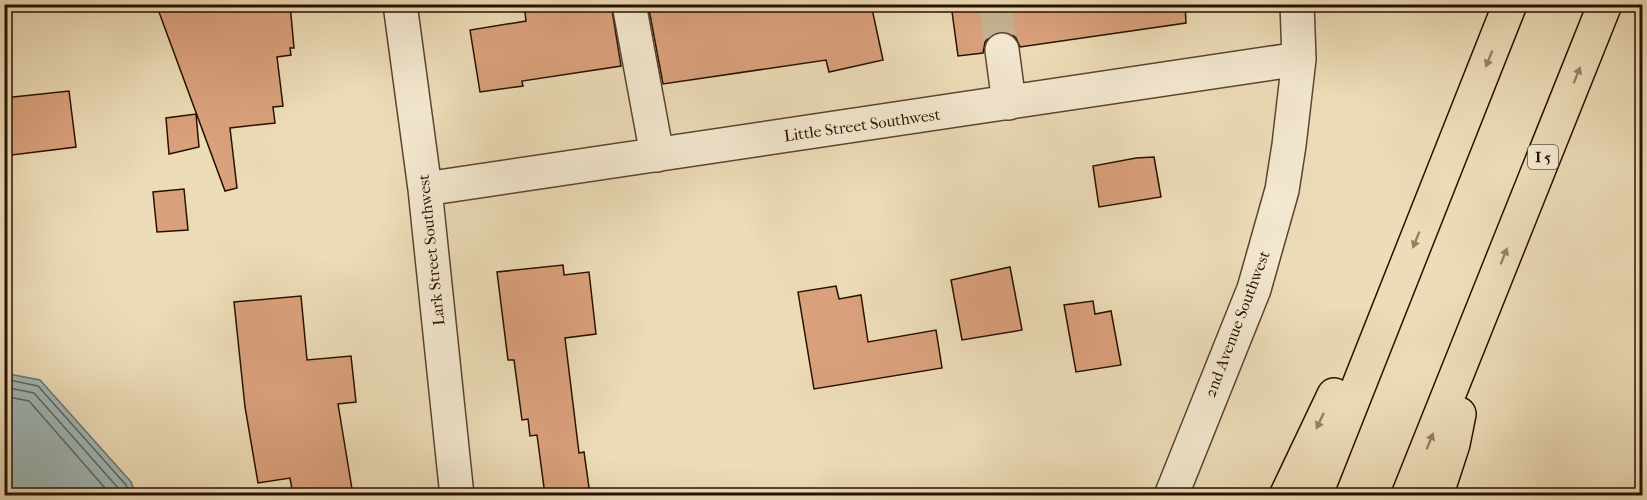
<svg xmlns="http://www.w3.org/2000/svg" width="1647" height="500" font-family="'IM FELL French Canon',serif">
  <style>
    .water { fill: #9eb9ba; stroke: #6f7670; stroke-width: 1.5 }
    .lines { fill: none; stroke-linecap: round; stroke-linejoin: round }
    .shore { stroke: #63655d; stroke-width: 1.5 }
    .building { fill: #daa17c; stroke: #281100; stroke-width: 1.5 }
    .minor-tunnel { stroke: #c5b392; stroke-width: 33; stroke-dasharray: 33 16; stroke-linecap: butt }
    .minor-casing { stroke: #59442e; stroke-width: 36 }
    .highway-casing { stroke: #281100; stroke-width: 36 }
    .minor { stroke: #f3e8d0; stroke-width: 33 }
    .highway { stroke: #ecdcb7; stroke-width: 33 }
    .oneway { fill: #948165 }
    .labels { text-anchor: middle; dominant-baseline: central; stroke-width: 6; stroke-linejoin: round; paint-order: stroke }
    .shield { fill: #f3e8d0; stroke: #65523e; stroke-width: 1.5 }
    .shield-label { font-size: 15px; font-weight: bold; fill: #281100 }
    .street-label { font-size: 16px; fill: #281100; stroke: #f3e8d0 }
  </style>
  <rect width="100%" height="100%" fill="#ecdcb7"/>
  <filter id="stains"><feTurbulence type="fractalNoise" baseFrequency=".00333" numOctaves="4"/><feColorMatrix values="0 0 0 0 .2 0 0 0 0 .09 0 0 0 0 .02 0 0 0 .5 -.17"/></filter>
  <radialGradient id="worn" r=".72"><stop offset=".6" stop-color="#630" stop-opacity="0"/><stop offset="1" stop-color="#630" stop-opacity=".3"/></radialGradient>
  <path class="water" d="M4,373L40,380L131,482L136,495H5Z"/>
  <g class="lines">
    <path class="shore" d="M4,379L38,386L126,485L130,496
      M4,387L34,393L119,489L122,496
      M4,396L29,401L112,496"/>
  </g>
  <path class="building" d="M156,4H290L294,48H290L291,55L277,57L283,106L273,107L275,123L230,128L237,188L225,191Z
    M524,4H611L621,66L522,81L523,86L480,92L470,30L526,21Z
    M648,4H871L883,60L829,72L826,60L663,84Z
    M951,4H1185L1186,23L1020,47L1016,38L1010,33L999,32L991,35L985,42L983,53L958,56Z
    M69,91L76,147L4,156V98Z
    M196,114L199,147L169,154L166,118Z
    M1154,157L1161,197L1099,207L1093,166L1136,158Z
    M184,189L188,230L157,232L153,192Z
    M563,265L564,275L589,272L596,334L565,338L579,453L584,452L590,495H545L537,435L530,436L528,419L522,420L514,360H508L497,272Z
    M1010,267L1022,330L962,340L951,280Z
    M836,286L839,299L861,295L868,342L936,330L942,368L814,389L798,292Z
    M301,296L307,360L351,356L356,402L338,404L353,495H293L290,478L258,483L245,407L234,302Z
    M1093,301L1095,314L1111,311L1121,365L1076,372L1064,305Z"/>
  <g class="lines">
    <path class="minor-tunnel" d="M995,4L1002,50"/>
    <g class="minor-casing">
      <path id="minor" d="M400,4L425,189L457,496
        M629,4L657,155
        M1002,50L1009,103
        M425,189L1299,59
        M1171,496L1254,289L1282,190L1289,145L1299,59L1297,4"/>
    </g>
    <g class="highway-casing">
      <path id="highway" d="M1286,496L1334,395
        M1315,496L1510,4
        M1408,496L1605,4
        M1436,496L1453,444L1459,414"/>
    </g>
    <use href="#minor" class="minor"/>
    <use href="#highway" class="highway"/>
  </g>
  <defs><path id="oneway-solid" d="M-6-.8H1V-3.2L6.5 0L1 3.2V.8H-6Z" transform="scale(1.5)"/></defs>
  <g class="oneway">
    <use href="#oneway-solid" transform="translate(1489 59) rotate(112)"/>
    <use href="#oneway-solid" transform="translate(1577 75) rotate(-68)"/>
    <use href="#oneway-solid" transform="translate(1416 240) rotate(112)"/>
    <use href="#oneway-solid" transform="translate(1504 256) rotate(-68)"/>
    <use href="#oneway-solid" transform="translate(1320 421) rotate(115)"/>
    <use href="#oneway-solid" transform="translate(1430 441) rotate(-68)"/>
  </g>
  <g class="labels">
    <rect class="shield" x="1528" y="145" width="30" height="24" rx="4.5"/>
    <g class="shield-label">
      <text x="1543" y="157">I 5</text>
    </g>
    <g class="street-label">
      <text transform="translate(862 125) rotate(-8)">Little Street Southwest</text>
      <text transform="translate(431 250) rotate(-96)">Lark Street Southwest</text>
      <text transform="translate(1237 324) rotate(-69)">2nd Avenue Southwest</text>
    </g>
  </g>
  <rect width="1647" height="500" fill="none" stroke="#ecdcb7" stroke-width="24"/>
  <rect x="6" y="6" width="1635" height="488" fill="none" stroke="#281100" stroke-width="3"/>
  <rect x="12" y="12" width="1623" height="476" fill="none" stroke="#281100" stroke-width="1.5"/>
  <rect width="100%" height="100%" filter="url(#stains)"/>
  <rect width="100%" height="100%" fill="url(#worn)"/>
</svg>
